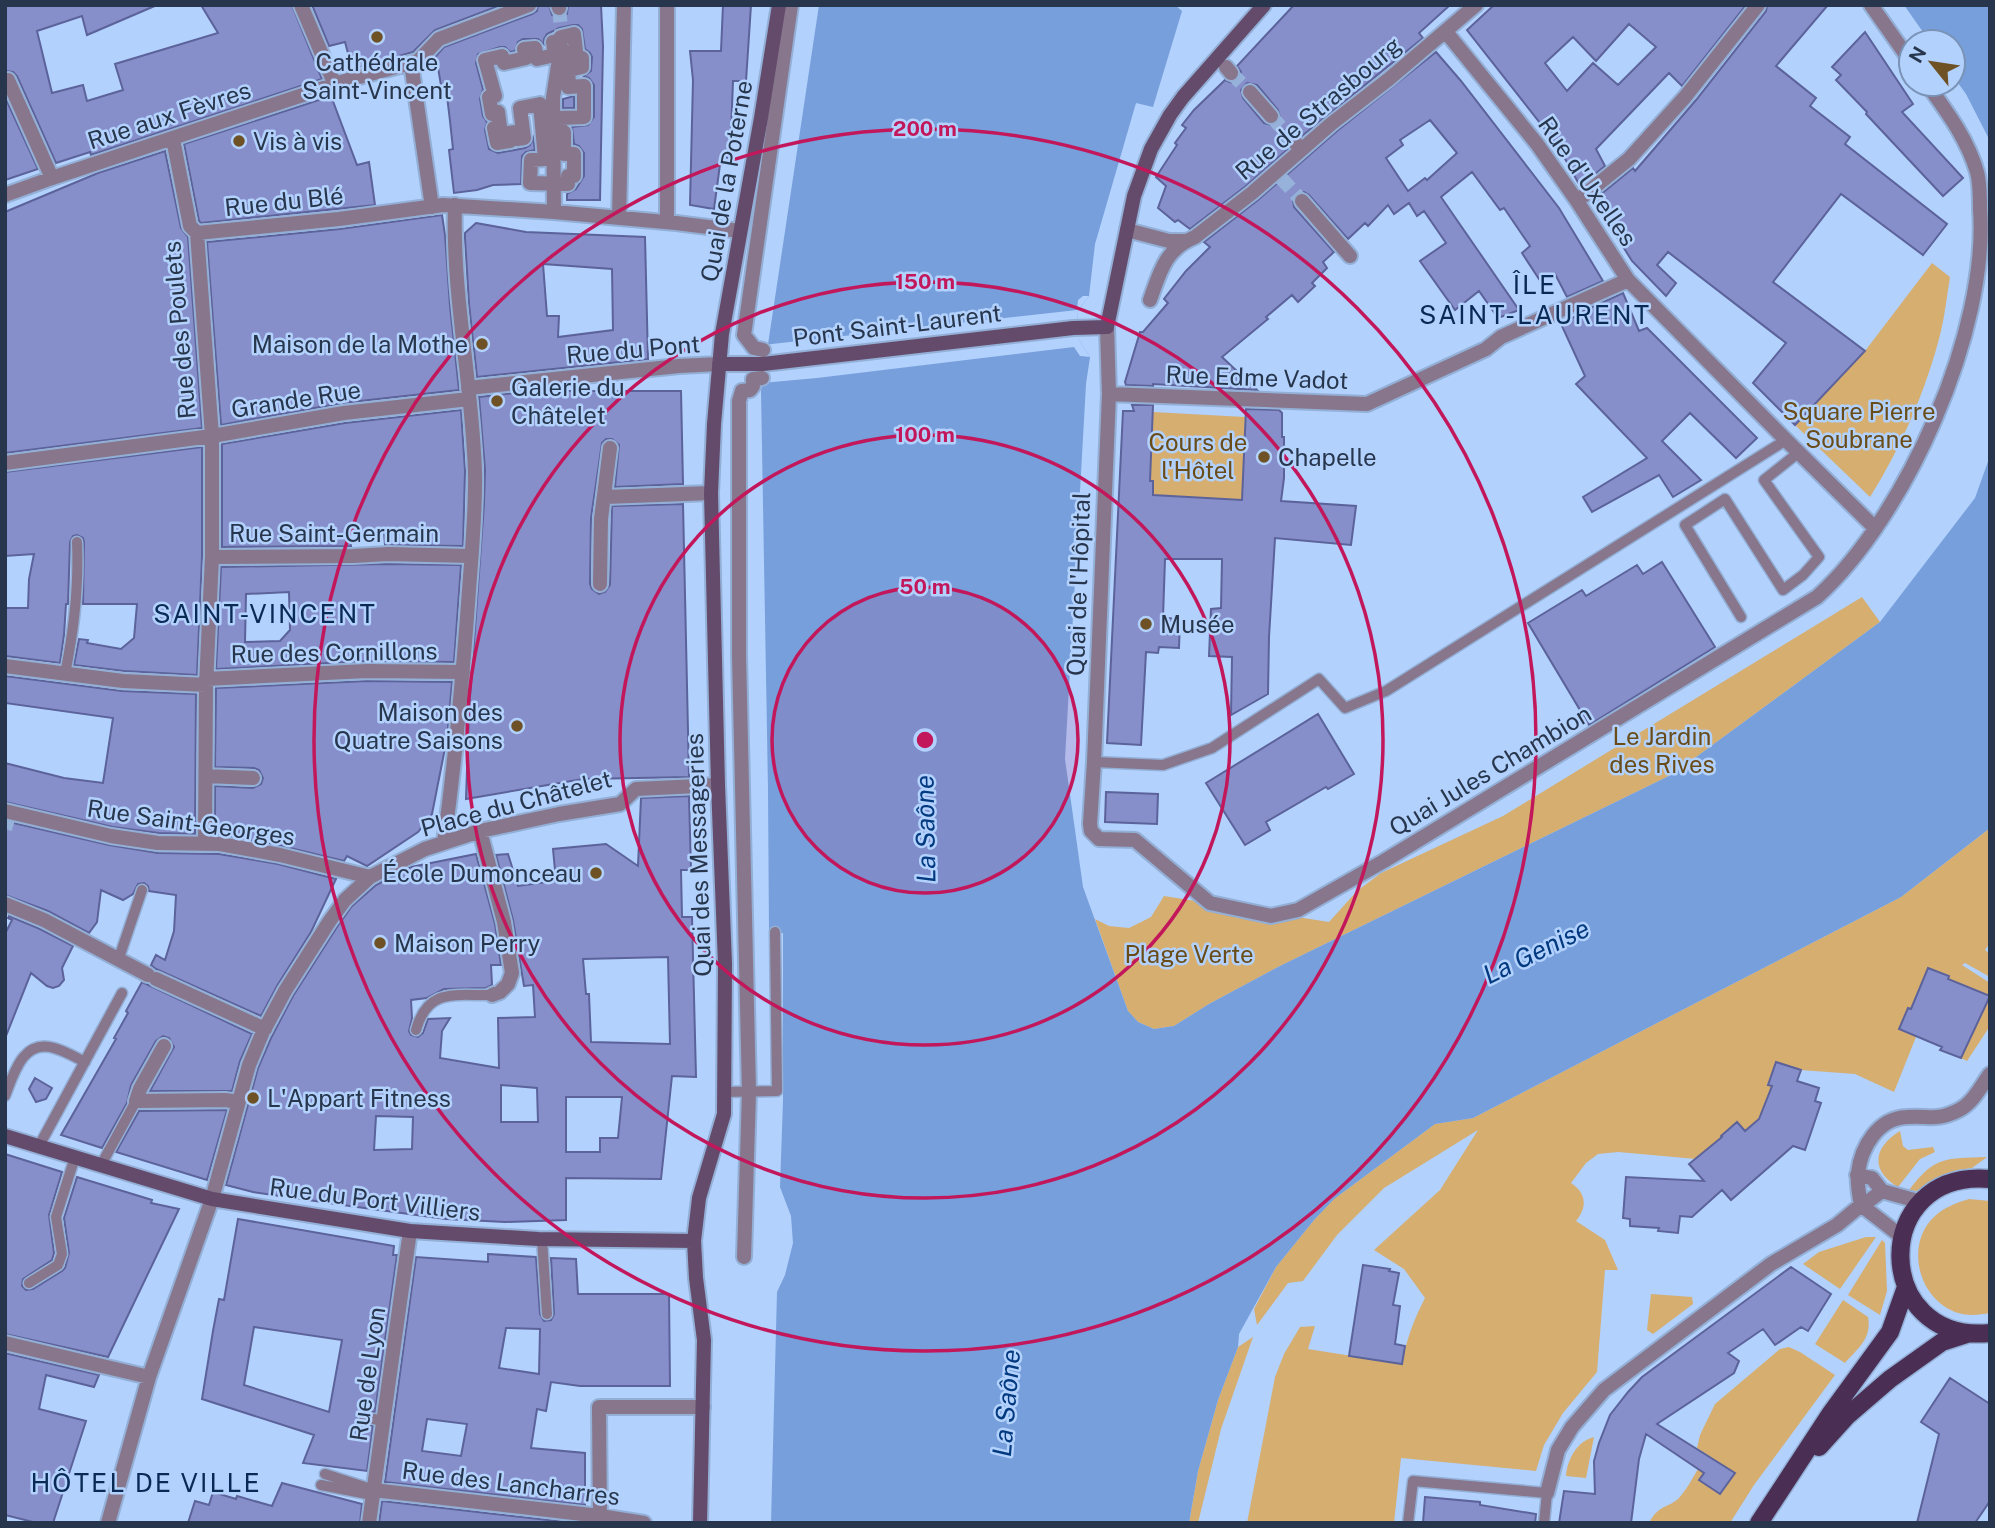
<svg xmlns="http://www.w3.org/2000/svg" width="1995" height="1528" font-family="'Public Sans',sans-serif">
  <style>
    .green { fill: #d6ae70 }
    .water { fill: #769fdb }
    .pier { fill: #b2d1fd }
    .building { fill: #878fca; stroke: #5c629a; stroke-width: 2; fill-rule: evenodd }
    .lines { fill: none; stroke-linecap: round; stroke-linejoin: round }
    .street-tunnel { stroke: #96b2da; stroke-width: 14; stroke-dasharray: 14 7; stroke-linecap: butt }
    .lane-casing { stroke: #93afd6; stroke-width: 13 }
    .street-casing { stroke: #93afd6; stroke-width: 18 }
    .secondary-casing { stroke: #93afd6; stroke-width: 18 }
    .primary-casing { stroke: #93afd6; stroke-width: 21 }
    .lane { stroke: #87768c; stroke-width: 10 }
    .street { stroke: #87768c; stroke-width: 14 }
    .secondary { stroke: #644b6c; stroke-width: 14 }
    .primary { stroke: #4b2e54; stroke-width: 18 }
    .ring { fill: none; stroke: #c2185b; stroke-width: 3.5 }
    .poi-dot { fill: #6e5225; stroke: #b2d1fd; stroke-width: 2.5 }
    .labels { text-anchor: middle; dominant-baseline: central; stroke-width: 5; stroke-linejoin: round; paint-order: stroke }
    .poi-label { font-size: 24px; fill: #27364c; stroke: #b2d1fd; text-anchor: start }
    .street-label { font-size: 24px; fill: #27364c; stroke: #b2d1fd }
    .park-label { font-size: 24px; fill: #694c18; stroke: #b2d1fd }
    .neighbourhood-label { font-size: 26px; letter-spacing: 2px; fill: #0a2a56; stroke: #b2d1fd }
    .water-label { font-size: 26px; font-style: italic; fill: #02397f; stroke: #b2d1fd }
    .centre { fill: #c2185b; stroke: #b2d1fd; stroke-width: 3.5 }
    .ring-label { font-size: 21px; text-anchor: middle; font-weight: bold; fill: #c2185b; stroke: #b2d1fd; stroke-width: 5; stroke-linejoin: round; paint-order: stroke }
  </style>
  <rect width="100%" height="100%" fill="#b2d1fd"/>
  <path class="green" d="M1932,263L1950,277C1947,295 1945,314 1941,331C1927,388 1901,448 1870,497L1795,425L1865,351Z
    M1153,412L1245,417L1242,500L1153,495V481H1150Z
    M1862,597L1880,622L1673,774L1278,967L1209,1004L1174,1026L1154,1029L1138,1022L1128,1011L1095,919L1109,926L1129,928L1151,917L1164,896L1329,922L1357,891L1381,873L1503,816Z
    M1990,828V943L1985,950L1990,954V977L1965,963L1962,965L1990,983V1026L1967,1061L1961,1058L1975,1025V1014L1981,1017L1989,996L1957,982L1954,986L1947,983L1949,976L1928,968L1914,1001L1918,1003L1915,1011L1908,1008L1899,1028L1916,1037L1894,1092L1855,1074L1801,1070L1776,1062L1768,1084L1772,1086L1763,1111L1770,1114L1732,1148L1696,1159L1618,1152L1598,1154L1586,1163L1571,1183C1586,1193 1588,1206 1576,1221L1605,1240L1618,1270H1605L1597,1372L1563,1413L1544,1445L1536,1471L1401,1458L1394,1523H1247L1275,1377L1284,1354L1300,1327L1315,1326L1308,1349L1402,1364C1406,1341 1414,1319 1425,1298L1404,1269L1374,1250L1440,1190L1478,1130L1384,1188L1337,1235L1303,1281L1288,1283L1257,1325L1254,1309L1276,1267L1314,1220L1334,1199L1435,1124L1473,1118L1901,897Z
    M1900,1131L1903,1146L1908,1150L1933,1147L1935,1152L1920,1159L1898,1187C1870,1171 1873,1147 1900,1131Z
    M1987,1157L1972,1168L1957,1170L1942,1176L1918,1191L1909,1190C1936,1155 1945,1159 1987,1157Z
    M1969,1199L1990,1201V1313C1979,1315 1968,1316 1958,1313C1918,1300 1904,1244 1935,1216C1945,1207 1956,1203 1969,1199Z
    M1866,1237H1876L1840,1289L1803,1264L1819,1252Z
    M1882,1240L1885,1243L1887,1291L1880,1315L1848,1295Z
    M1651,1294L1692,1297L1693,1304L1653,1334L1647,1330Z
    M1843,1300L1868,1317C1872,1339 1858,1348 1845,1363L1815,1344Z
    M1253,1337L1221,1429L1198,1523H1189L1198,1471L1218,1400L1238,1347Z
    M1789,1347L1800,1352L1835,1375L1754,1485L1730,1523H1649C1659,1504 1667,1509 1679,1498C1687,1489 1692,1479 1698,1469L1704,1473L1699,1480L1721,1494L1735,1473L1697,1448L1700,1435L1715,1404L1780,1349Z
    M1594,1437L1586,1478L1566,1476C1567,1460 1577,1441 1594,1437Z"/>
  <path class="water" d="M819,5H1175L1182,11L1153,107L1136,103L1095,244L1089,296L1077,312L1079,340L1090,357L1086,384L1065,759L1083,887L1128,1011L1138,1022L1154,1029L1174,1026L1209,1004L1278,967L1673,774L1880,622L1975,498L1990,456V828L1901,897L1473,1118L1435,1124L1334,1199L1314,1220L1276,1267L1239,1334L1238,1347L1218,1400L1198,1471L1189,1523H771L777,1292L785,1275L793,1243L791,1216L780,1187L783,1101V933H769L768,788L761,391Z
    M1904,5H1990V141L1966,94L1953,76V42H1930Z"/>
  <path class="pier" d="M1083,296H1089L1077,312L1079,340L1090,357L1080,356L1074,347L817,378L761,383L757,391L763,345L1077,310L1078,300Z"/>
  <path class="building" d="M5,5H157L87,35L82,16L37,31L52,93L83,85L87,101L123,90L115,64L218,33L201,5H292L322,79L91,155L90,152L56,163L17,76L13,72L5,71Z
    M312,5H501L435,30L413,52L357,68L352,56L349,57L345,42L329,46Z
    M538,5H549L552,15L558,17L567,14L568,5H601L603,46L600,200H567V194L576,189L584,176V153L579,146L574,144L572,127L588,125L594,117V85L589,78L584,76L591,71L592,57L590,53L585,49L582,29L578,25H573L559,28L547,34L544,39V44L538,39H523L518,42L515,51L510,52L505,47H500L478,54L476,63L483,89L480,99L483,116L487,122L485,130L489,149L498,153L525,148L530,145L533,138L535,150L526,152L522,156L521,184L493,185L477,190L454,193L449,150L453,149L450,121L447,96L443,97L436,56L444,47L532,14L537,11Z
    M723,5H751L746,81H733L730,158L721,157L714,209L690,205L693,80L690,51H721Z
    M1294,5H1450L1419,33L1423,38L1302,136L1294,128L1284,130L1281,138L1288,149L1246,186L1190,229L1178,220L1175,222L1158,208L1166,186L1156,177L1177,145L1175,143L1186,128L1182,125L1194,110L1225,80L1232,83L1238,80L1241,72L1237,66ZM1247,83L1257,85L1278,110L1280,118L1277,124L1272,125L1264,123L1243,98L1241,90Z
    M1494,5H1746L1682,86L1669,73L1596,149L1605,166L1580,186L1558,146L1467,30ZM1629,24L1656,47L1618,85L1593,63L1567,91L1545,63L1573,37L1596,61Z
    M1767,5H1828L1776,66L1816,98L1810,106L1850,137L1845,144L1947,224L1923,255L1841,194L1773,282L1865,351L1795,425L1753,383L1786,343L1668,252L1657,265L1676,283L1666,296L1632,261L1594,200L1633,168L1635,171L1696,100L1766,11Z
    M1865,32L1913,104L1902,112L1963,178L1943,196L1866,114L1867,112L1836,80L1841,75L1832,67Z
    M1436,52L1461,81L1559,208L1603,281L1567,297L1555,274L1539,279L1522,253L1530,246L1504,208L1500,210L1472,172L1441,197L1519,310L1498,318L1479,291L1455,310L1420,261L1446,243L1424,211L1417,216L1409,203L1394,214L1388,205L1368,226L1365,223L1348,239L1309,195L1304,192H1299L1293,199L1294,207L1334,252L1323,262L1327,268L1312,283L1315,286L1298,302L1292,295L1266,317L1268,319L1222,357L1257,390L1153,384V386L1126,385L1125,382L1140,332H1143L1168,303L1164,299L1186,271L1210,247L1204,242L1258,200L1337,131ZM1430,120L1457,153L1427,180L1425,178L1408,191L1386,158L1403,145L1400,140Z
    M331,96L357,165L369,162L375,205L201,223L199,221L184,144Z
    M574,96V108H563V99Z
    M5,97L38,169L5,180Z
    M165,151L181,228L188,237L202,428L5,453V212L98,173Z
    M442,215L445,235L450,306L459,390L342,403L221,425L207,242L340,229Z
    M476,223L526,232L645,237L648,359L477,377L469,304L465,238V233ZM543,264L612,269L613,330L558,337L559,316H547Z
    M1623,293L1639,331L1647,328L1757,438L1736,458L1690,413L1662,441L1701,480L1673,497L1659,475L1592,512L1583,497L1647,458L1576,384L1585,376L1561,324L1580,314L1579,313Z
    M531,391H681L683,484L615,487L619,445L612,439H606L602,443L591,518L590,584L592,589L599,594L605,592L610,585L612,506L683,504L689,777L583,779L466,799L469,711L484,504L485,470L479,397Z
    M1132,405H1153L1150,481H1153V495L1242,500L1246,409L1279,410L1282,413V437H1284V478L1281,501L1356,506L1351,545L1275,538L1269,637L1268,694L1231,715L1232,657L1209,656L1211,609L1221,608L1222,559H1165L1163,617L1180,620L1179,648L1159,647L1158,653L1146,652L1141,745L1107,743L1123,411H1134Z
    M461,410L465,471L463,546L385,545L384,532L349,533L351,546L222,547V444L345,423Z
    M202,447V557L197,675L124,671L74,665L79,639L88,640L87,643L121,649L134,638L137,604H83L84,542L83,538L77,535L73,536L70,542L68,604H66L64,635L60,663L5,656V608H28L29,579L34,554L5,556V472Z
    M1662,562L1715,647L1589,725L1528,623L1582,590L1586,596L1637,565L1643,574Z
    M388,564L461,565L454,662L367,661L216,669L221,567ZM289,592L290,630L280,641L245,642L246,594Z
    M5,676L122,691L196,694L195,834L159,833L113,827L5,802V763L64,778L103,783L113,718L5,703Z
    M367,681L452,682L447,738L432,814L418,832L367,866L347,856L344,861L282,846L215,834V786L253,788L261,784L263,778L259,770L254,768L215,767L216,688Z
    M1318,714L1354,774L1328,789L1326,787L1266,822L1270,830L1245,845L1206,783Z
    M1106,792L1158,794L1157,824L1105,822Z
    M689,796L691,870H681L682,917H692L696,1077L672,1076L661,1179L566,1178V1220L505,1222L446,1219L357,1207L253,1192L226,1185L258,1068L271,1038L293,996L337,927L352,906L376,885L411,867L476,854L495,924L501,965H491L492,985L486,988L444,989L427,998L411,1000L412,1018L409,1031L411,1035L418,1037L423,1033L428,1019L450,1018L442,1031L440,1058L499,1068L498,1018L535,1017L533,985L524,986L513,920L496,855L508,854L518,886L556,881L553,849L606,844L638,866L641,798ZM668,957L670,1044L591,1042L589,994H586L583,959ZM501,1085L537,1088L538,1122H501ZM566,1097H622L618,1138H600V1152H566ZM376,1116L413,1117L412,1149L374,1150Z
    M5,821L109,845L158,853L219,854L278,864L336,879L311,932L277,986L261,1016L156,969L151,965L156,955L165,960L174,931L176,895L149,891L148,886L144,883L138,884L133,894L123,900L101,890L97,922L89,933L48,911L5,895Z
    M9,916L40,929L73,946L62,968L64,980L59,986L53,988L47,986L31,973L6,1036L5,934L12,920L8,918Z
    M1928,968L1949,976L1948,979L1990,996L1961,1058L1940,1050L1942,1047L1899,1029L1908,1008L1911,1009Z
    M142,982L252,1034L240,1061L232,1091H150L174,1047L169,1038L163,1036L156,1041L131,1085L127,1103L102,1148L61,1135L116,1039L114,1038L128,1013L126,1011Z
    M1776,1062L1801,1070L1797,1081L1819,1088L1815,1101L1821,1103L1805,1150L1793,1146L1731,1200L1722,1190L1692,1217L1680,1216L1678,1233L1658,1231L1659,1228L1630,1226V1219L1623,1218L1626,1177L1704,1181L1689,1164L1722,1137L1721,1136L1737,1122L1745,1131L1759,1119L1772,1086L1768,1085Z
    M35,1078L52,1088L46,1099L36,1102L29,1089Z
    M227,1110L207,1180L116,1152L139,1111Z
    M5,1154L62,1172L49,1215L54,1253L52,1260L23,1279L22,1286L26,1290L33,1289L62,1271L65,1268L69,1253L64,1218L77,1177L152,1200L151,1203L179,1209L108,1357L5,1334Z
    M238,1219L394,1246L393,1255H397L375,1412L362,1410L357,1416L360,1423L373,1426L367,1471L303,1463L314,1435L202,1399L213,1331L219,1299L224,1300ZM254,1327L342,1340L329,1412L244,1385Z
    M488,1254L536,1257L540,1314L544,1321L551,1320L554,1314L551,1258L576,1259L578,1294H669L670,1386H580L551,1382L546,1411L537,1409L531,1448L585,1453V1505L385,1482L416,1257L488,1262ZM506,1328L540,1329L539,1374L499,1368ZM427,1419L467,1424L461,1456L422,1451Z
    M1363,1265L1390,1269L1389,1271L1399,1273L1393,1305L1400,1306L1395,1344L1405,1346L1402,1364L1349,1356Z
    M1791,1267L1831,1294L1808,1331L1801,1327L1775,1345L1763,1329L1728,1353L1739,1361L1734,1373L1657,1424L1735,1473L1720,1494L1699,1480L1704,1473L1646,1434L1639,1459L1631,1523H1559L1564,1491L1595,1494L1594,1461L1599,1443L1610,1415L1628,1392L1642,1377Z
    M5,1353L99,1375L94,1387L46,1375L39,1409L86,1421L53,1523H37L5,1515Z
    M1950,1378L1990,1404V1501L1975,1523H1917L1939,1434L1921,1422Z
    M282,1483L362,1504L360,1523H188L195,1501L209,1505L213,1492L236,1499L237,1496L272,1506Z
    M1425,1497L1480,1502V1505L1536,1514L1535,1523H1423Z
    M382,1501L574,1523H379Z"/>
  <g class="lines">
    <path class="street-tunnel" d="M559,8L562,37
      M1231,73L1250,92
      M1271,116L1290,137
      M1281,178L1302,201
      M5,829L10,812"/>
    <g class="lane-casing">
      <path id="lane" d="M1741,617L1685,525L1725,499L1783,590L1803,575L1819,557L1764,480L1798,453
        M65,674C74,630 79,587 77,542
        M1094,762L1163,765L1212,748L1319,679L1345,708L1386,691L1786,440
        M117,959L121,952L142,890
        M416,1030C428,987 455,996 492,995
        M724,1092L777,1091L775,932
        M5,1096C14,1073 23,1039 54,1048C65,1051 75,1057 85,1062
        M39,1146L122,993
        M101,1165L136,1101
        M542,1239L547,1314
        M29,1283L58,1265L62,1254L56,1217L75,1157
        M364,1417L383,1421
        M325,1474L371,1489
        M321,1485L372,1495
        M1408,1523L1413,1481L1547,1493L1544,1523"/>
    </g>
    <g class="street-casing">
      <path id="street" d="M301,5L335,85
        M558,5L559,8
        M667,5V222
        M1871,5L1911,62
        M1446,32L1537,144L1577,201L1628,280L1786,440L1875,528
        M574,34L576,51L566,54L567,58H582V67L569,70L568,87L584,86V117L560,118V132H564V154H574V176H568V184L530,183L531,160L545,159L540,104L520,108L524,138L517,139L516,132L508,133L510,141L497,143L494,128L500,127L498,112L492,114L489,97L495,96L485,60L502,56L504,63L526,58L524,49L535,48L537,59L555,55L553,42H557L561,37Z
        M411,63L432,207
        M1226,67L1231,73
        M5,81L8,80L52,178
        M1250,92L1271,116
        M1290,137L1301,149
        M173,139L190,226L197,233L212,436V557L206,685L205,843
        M5,195L52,178L348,80L418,61L439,39L529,5
        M1302,201L1350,256
        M1577,201L1629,159L1685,97L1758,5
        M554,212L553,98L561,46
        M619,218L624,5
        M1127,230L1169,241H1186
        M197,233L339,219L443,205L554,212L676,223L740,231
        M1150,300C1160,272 1165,249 1195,237L1252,193L1331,124L1389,79L1476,5
        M1107,327L1109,394L1094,762L1090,824L1091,831L1099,839L1135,840L1210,903L1271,916L1298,910L1384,861L1817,597C1906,517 1989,330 1980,209C1980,197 1980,183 1977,172C1967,138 1947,112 1927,84
        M763,350L754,348L744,335L791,5
        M468,388L679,366L719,364
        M1109,394L1367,404L1486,349L1501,337L1628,280
        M5,463L212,436L344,413L469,399
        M605,497L711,493
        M212,557L353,556L388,554L471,556
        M600,584L601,519L610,448
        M5,666L123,681L206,685
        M206,679L367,671L463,672
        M206,776L253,778
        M5,811L111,836L158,843L220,844L280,855L370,877
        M480,831L504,922L512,973L508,984L500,992L492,995
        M444,842C455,763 462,684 468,604C471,559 476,515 475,471C472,382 452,294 455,205
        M5,904L44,920L148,975
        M156,979L265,1029
        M164,1046L140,1089L136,1101L225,1100L238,1102
        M1857,1175L1872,1178L1882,1191L1921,1202
        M1882,1191L1870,1200L1861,1205L1902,1237
        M744,1257L749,1092L739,655V401L742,391L750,390L753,386V379L762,378
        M5,1343L149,1377
        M373,1490L600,1516L644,1523
        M1547,1493L1558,1450L1572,1427L1604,1390L1771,1264L1837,1225L1861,1205C1859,1195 1857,1183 1858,1173C1861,1147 1878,1118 1907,1117C1930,1115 1935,1122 1959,1110C1973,1103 1981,1086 1990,1074
        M108,1523L149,1377L212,1199L249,1065L262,1034L285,991L329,922L345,900L370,877L425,849L480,831L559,814L620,804L636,789L718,785
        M369,1523L410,1231
        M600,1523L599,1407H703"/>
    </g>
    <g class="secondary-casing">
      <path id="secondary" d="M719,364H763L1073,328L1107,327L1134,196L1151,149L1170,115L1183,97L1264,5
        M5,1136L212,1199L410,1231L538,1239L694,1241
        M700,1523L704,1340L696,1278L694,1241L699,1198L724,1114L725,964L718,785L711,493L714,424L722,334L761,118L779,5"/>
    </g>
    <g class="primary-casing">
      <path id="primary" d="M1990,1179C1869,1168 1872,1345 1990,1333
        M1819,1447L1847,1416L1890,1379L1942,1342L1967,1334
        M1759,1523L1831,1413L1890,1332L1906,1287"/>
    </g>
    <use href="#lane" class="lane"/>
    <use href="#street" class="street"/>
    <use href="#secondary" class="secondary"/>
    <use href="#primary" class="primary"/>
  </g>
  <circle cx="925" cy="740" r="153" fill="#c2185b" fill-opacity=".12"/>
  <g class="ring">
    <circle cx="925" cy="740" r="153"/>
    <circle cx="925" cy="740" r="305"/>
    <circle cx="925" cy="740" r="458"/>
    <circle cx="925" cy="740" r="611"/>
  </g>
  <g class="poi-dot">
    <circle cx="377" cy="37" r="7"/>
    <circle cx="239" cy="141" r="7"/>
    <circle cx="482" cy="344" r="7"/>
    <circle cx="497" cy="401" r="7"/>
    <circle cx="1264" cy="457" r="7"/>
    <circle cx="1146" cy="624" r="7"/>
    <circle cx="517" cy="726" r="7"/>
    <circle cx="596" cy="873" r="7"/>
    <circle cx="380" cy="943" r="7"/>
    <circle cx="253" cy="1098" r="7"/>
  </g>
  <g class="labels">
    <g class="poi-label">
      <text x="377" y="62" text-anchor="middle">Cathédrale<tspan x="377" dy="28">Saint-Vincent</tspan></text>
      <text x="253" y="141">Vis à vis</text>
      <text x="468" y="344" text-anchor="end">Maison de la Mothe</text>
      <text x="511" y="387">Galerie du<tspan x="511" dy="28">Châtelet</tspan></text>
      <text x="1278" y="457">Chapelle</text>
      <text x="1160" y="624">Musée</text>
      <text x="503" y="712" text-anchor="end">Maison des<tspan x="503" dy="28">Quatre Saisons</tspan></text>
      <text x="582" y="873" text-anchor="end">École Dumonceau</text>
      <text x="394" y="943">Maison Perry</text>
      <text x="267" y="1098">L'Appart Fitness</text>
    </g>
    <g class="street-label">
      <text transform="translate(1318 108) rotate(-40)">Rue de Strasbourg</text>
      <text transform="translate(169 115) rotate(-18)">Rue aux Fèvres</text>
      <text transform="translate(726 181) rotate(-80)">Quai de la Poterne</text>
      <text transform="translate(1588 181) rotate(55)">Rue d'Uxelles</text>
      <text transform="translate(284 201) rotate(-6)">Rue du Blé</text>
      <text transform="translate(897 325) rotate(-7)">Pont Saint-Laurent</text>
      <text transform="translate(179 330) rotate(-95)">Rue des Poulets</text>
      <text transform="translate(633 349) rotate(-5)">Rue du Pont</text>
      <text transform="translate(1257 377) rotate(2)">Rue Edme Vadot</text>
      <text transform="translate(296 399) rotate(-9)">Grande Rue</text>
      <text x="334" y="533">Rue Saint-Germain</text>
      <text transform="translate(1078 584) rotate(-88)">Quai de l'Hôpital</text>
      <text transform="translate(334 652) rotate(-1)">Rue des Cornillons</text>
      <text transform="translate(1490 770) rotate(-31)">Quai Jules Chambion</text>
      <text transform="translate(516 803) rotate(-15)">Place du Châtelet</text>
      <text transform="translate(191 822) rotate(8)">Rue Saint-Georges</text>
      <text transform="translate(698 855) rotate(-92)">Quai des Messageries</text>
      <text transform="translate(375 1199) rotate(7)">Rue du Port Villiers</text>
      <text transform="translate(367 1374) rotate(-82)">Rue de Lyon</text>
      <text transform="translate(511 1483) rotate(7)">Rue des Lancharres</text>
    </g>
    <g class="park-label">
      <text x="1859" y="411">Square Pierre<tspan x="1859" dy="28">Soubrane</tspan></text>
      <text x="1198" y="442">Cours de<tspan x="1198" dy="28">l'Hôtel</tspan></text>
      <text x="1662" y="736">Le Jardin<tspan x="1662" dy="28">des Rives</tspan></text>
      <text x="1189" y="954">Plage Verte</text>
    </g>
    <g class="neighbourhood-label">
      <text x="1535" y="284">ÎLE<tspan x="1535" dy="30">SAINT-LAURENT</tspan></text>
      <text x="265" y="613">SAINT-VINCENT</text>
      <text x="146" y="1482">HÔTEL DE VILLE</text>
    </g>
    <g class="water-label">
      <text transform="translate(925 829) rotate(-91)">La Saône</text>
      <text transform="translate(1536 951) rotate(-26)">La Genise</text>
      <text transform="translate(1006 1403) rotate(-85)">La Saône</text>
    </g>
  </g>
  <circle cx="925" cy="740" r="10" class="centre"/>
  <g class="ring-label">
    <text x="925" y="136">200 m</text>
    <text x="925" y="289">150 m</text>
    <text x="925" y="442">100 m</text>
    <text x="925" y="594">50 m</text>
  </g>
  <rect width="1995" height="1528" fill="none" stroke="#27364c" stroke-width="14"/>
  <g transform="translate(1932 63) rotate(300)"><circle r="33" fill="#b2d1fd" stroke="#7a93b6" stroke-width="2"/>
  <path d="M0-5L12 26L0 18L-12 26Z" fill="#6e5225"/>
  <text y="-10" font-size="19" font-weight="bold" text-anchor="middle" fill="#27364c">N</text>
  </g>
</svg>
